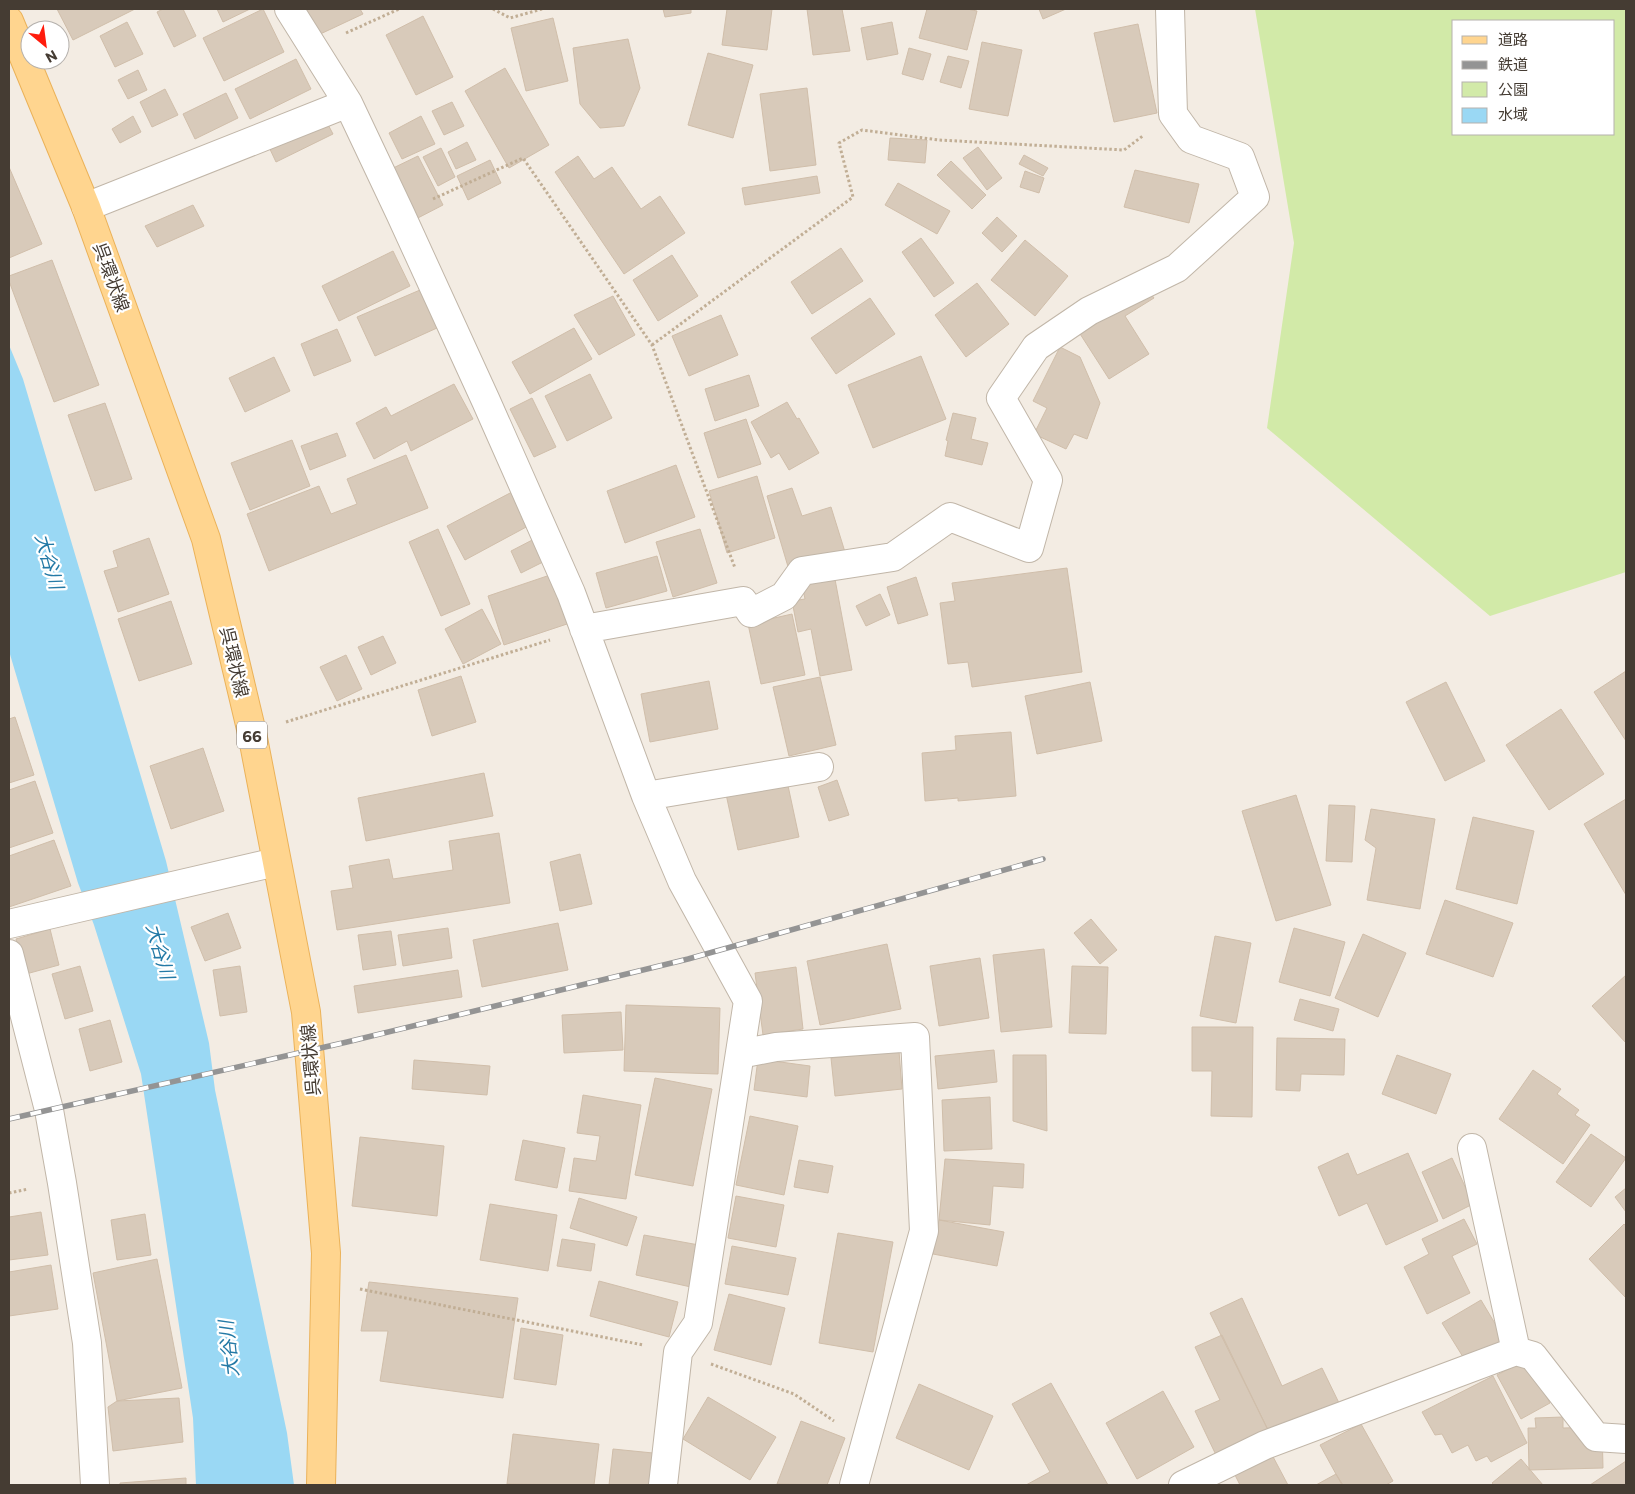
<svg xmlns="http://www.w3.org/2000/svg" width="1635" height="1494" font-family="Commissioner,'Noto Sans JP',sans-serif">
  <style>
    .green { fill: #d2eaa8; fill-rule: evenodd }
    .water { fill: #9ad8f4 }
    .building { fill: #d8caba; stroke: #d0beaa }
    .lines { fill: none; stroke-linecap: round; stroke-linejoin: round }
    .minor-casing { stroke: #c1b6a8; stroke-width: 30 }
    .primary-casing { stroke: #ebb259; stroke-width: 30 }
    .path { stroke: #c1ae95; stroke-width: 3; stroke-dasharray: 2.5 2.5; stroke-linecap: butt }
    .minor { stroke: #fff; stroke-width: 28 }
    .primary { stroke: #ffd58f; stroke-width: 28 }
    .rail-casing { stroke: #949494; stroke-width: 5.5 }
    .rail { stroke: #fff; stroke-width: 4; stroke-dasharray: 11; stroke-linecap: butt }
    .labels { text-anchor: middle; dominant-baseline: central; stroke-width: 4.5; stroke-linejoin: round; paint-order: stroke }
    .shield { fill: #fff; stroke: #7d7670; stroke-width: 1 }
    .shield-label { font-size: 16px; font-weight: bold; fill: #453c33 }
    .street-label { font-size: 18px; fill: #453c33; stroke: #fff }
    .water-label { font-size: 19px; font-style: italic; fill: #247aa6; stroke: #fff }
  </style>
  <rect width="100%" height="100%" fill="#f3ece3"/>
  <path class="green" d="M1255,9H1626V572L1490,616L1267,428L1294,243ZM1454,21H1614V134H1454Z"/>
  <path class="water" d="M9,345L23,379L166,861L209,1043L215,1090L287,1433L294,1485H196L193,1418L141,1074L94,925L78,883L9,651Z"/>
  <path class="building" d="M57,9H135L73,40Z
    M163,9H183L196,36L174,47L157,12Z
    M217,9H250L223,22Z
    M263,9L284,52L224,81L203,38Z
    M302,9H360L363,14L316,36Z
    M663,9H691V13L665,17Z
    M727,9H772L767,50L722,45Z
    M807,9H842L850,51L813,55Z
    M927,9H967L977,11L967,50L919,38Z
    M1039,9H1066L1043,19Z
    M423,16L453,77L416,95L386,35Z
    M553,18L568,81L526,91L511,28Z
    M127,22L143,54L115,67L100,36Z
    M892,22L898,54L867,60L861,28Z
    M1138,24L1157,113L1114,122L1094,33Z
    M628,39L640,88L624,126L600,128L580,104L573,48Z
    M982,42L1022,50L1008,116L969,109Z
    M909,48L931,54L923,80L902,74Z
    M708,53L753,65L733,138L688,125Z
    M948,56L969,61L961,88L940,82Z
    M296,59L311,89L250,119L235,89Z
    M505,68L549,145L509,168L465,91Z
    M138,70L147,90L128,99L118,80Z
    M807,88L816,165L770,171L760,94Z
    M165,89L178,115L152,127L140,102Z
    M226,93L238,118L195,139L183,114Z
    M452,102L464,126L444,135L432,111Z
    M133,116L141,132L120,143L112,129Z
    M421,116L435,144L402,159L389,133Z
    M324,117L333,134L276,162L268,145Z
    M890,138L927,140L925,163L888,160Z
    M467,142L476,160L456,169L448,152Z
    M978,147L1002,178L987,190L963,158Z
    M441,148L455,177L438,186L423,157Z
    M1024,155L1048,168L1043,176L1019,164Z
    M418,156L443,205L412,221L387,171Z
    M578,156L594,179L612,167L641,209L660,196L685,233L624,274L555,172Z
    M490,160L501,183L468,200L457,176Z
    M951,161L986,195L972,209L937,175Z
    M9,167L42,244L9,258Z
    M1135,170L1199,184L1189,223L1124,207Z
    M1025,171L1044,178L1039,193L1020,187Z
    M817,176L820,193L745,205L742,188Z
    M898,183L950,211L937,234L885,205Z
    M193,205L204,226L157,247L145,226Z
    M997,217L1017,236L1002,252L982,233Z
    M921,238L954,283L934,297L902,252Z
    M1025,240L1068,276L1035,316L991,280Z
    M841,248L863,281L812,314L791,282Z
    M393,251L410,286L339,321L322,286Z
    M672,255L698,296L658,321L633,280Z
    M52,260L99,385L54,402L9,281V276Z
    M977,283L1009,324L966,357L935,315Z
    M1145,286L1154,298L1125,316L1149,354L1109,379L1075,326Z
    M420,290L437,328L375,356L357,317Z
    M613,296L635,335L599,355L574,315Z
    M870,298L895,334L836,374L811,338Z
    M721,315L738,355L689,376L672,336Z
    M574,328L592,359L530,394L512,362Z
    M337,329L351,361L314,376L301,344Z
    M1060,347L1080,357L1100,403L1087,439L1074,434L1066,449L1034,434L1047,408L1033,401Z
    M921,356L946,419L873,448L848,385Z
    M274,357L290,391L245,412L229,378Z
    M590,374L612,418L567,441L545,396Z
    M749,375L759,406L715,421L705,389Z
    M454,384L473,419L411,451L407,441L374,459L356,423L386,407L391,416Z
    M532,398L556,447L534,457L510,409Z
    M787,402L797,419L799,418L819,453L789,470L779,453L771,458L751,422Z
    M105,403L132,479L95,491L68,415Z
    M953,413L976,418L971,439L988,443L982,465L945,456L948,441L946,440Z
    M746,419L761,464L718,478L704,433Z
    M337,433L346,456L310,470L301,446Z
    M292,440L310,486L250,510L231,463Z
    M406,455L428,508L269,571L247,514L319,486L331,514L357,504L347,479Z
    M676,465L695,517L625,543L607,491Z
    M757,476L775,538L727,553L709,491Z
    M792,488L802,516L831,507L845,552L789,570L767,496Z
    M512,492L530,525L465,560L447,526Z
    M438,529L470,604L441,616L409,542Z
    M700,529L717,583L673,597L656,542Z
    M540,536L551,558L521,573L511,551Z
    M149,538L169,594L118,612L104,571L118,567L113,551Z
    M657,556L667,591L606,608L596,573Z
    M1067,568L1082,672L972,687L968,662L948,664L940,603L955,601L952,583Z
    M553,574L570,623L504,645L488,596Z
    M834,574L852,670L820,676L811,629L798,632L792,601L805,599L801,580Z
    M916,577L928,615L898,624L887,587Z
    M880,594L890,615L866,626L856,606Z
    M171,601L192,664L139,681L118,619Z
    M482,609L501,644L463,664L445,629Z
    M792,614L805,675L761,684L748,624Z
    M383,636L396,663L371,675L358,647Z
    M346,655L362,689L337,701L320,667Z
    M1626,671V741L1594,692Z
    M461,676L476,722L432,736L418,690Z
    M820,677L836,745L789,756L773,687Z
    M709,681L718,729L650,742L641,694Z
    M1090,682L1102,741L1037,754L1025,696Z
    M1446,682L1485,761L1445,781L1406,702Z
    M1561,709L1604,774L1549,810L1506,745Z
    M15,717L34,775L9,783V719Z
    M1011,732L1016,796L958,801V798L925,801L922,753L956,750L955,736Z
    M203,748L224,811L171,829L150,766Z
    M484,773L493,816L366,841L358,798Z
    M837,780L849,815L829,821L818,787Z
    M35,781L53,833L9,848V790Z
    M787,781L799,837L738,850L726,794Z
    M1296,795L1331,905L1276,921L1242,811Z
    M1626,799V895L1584,824Z
    M1329,805L1355,806L1352,862L1326,861Z
    M1371,809L1435,819L1420,909L1367,900L1376,848L1365,840Z
    M1473,817L1534,831L1517,904L1456,889Z
    M499,833L510,903L337,930L331,891L353,888L349,866L389,859L393,879L453,870L449,841Z
    M54,840L71,886L9,907V856Z
    M580,854L592,904L560,911L550,862Z
    M1445,900L1513,923L1493,977L1426,954Z
    M228,913L241,948L205,961L191,927Z
    M1091,919L1117,950L1100,964L1074,933Z
    M558,923L568,970L482,987L473,940Z
    M448,928L452,958L403,966L398,935Z
    M1294,928L1345,942L1330,996L1279,982Z
    M50,929L59,965L26,974L16,939Z
    M391,931L396,965L363,970L358,935Z
    M1363,934L1406,953L1378,1017L1335,998Z
    M1215,936L1251,943L1236,1023L1200,1016Z
    M887,944L901,1009L820,1025L807,961Z
    M1044,949L1052,1027L1001,1032L993,955Z
    M980,958L989,1018L939,1026L930,966Z
    M80,966L93,1011L65,1019L52,974Z
    M240,966L247,1012L220,1016L213,970Z
    M1072,966L1108,967L1106,1034L1069,1033Z
    M796,967L803,1029L763,1035L755,973Z
    M458,970L462,997L358,1013L354,986Z
    M1626,975V1043L1592,1006Z
    M1300,999L1339,1009L1333,1031L1294,1020Z
    M626,1005L720,1008L718,1074L624,1071Z
    M621,1012L623,1050L564,1053L562,1015Z
    M110,1020L122,1062L90,1071L79,1029Z
    M1192,1027H1253L1252,1117L1211,1116L1212,1071H1192Z
    M1277,1038L1345,1039L1344,1075L1301,1074L1300,1091L1276,1090Z
    M994,1050L997,1082L938,1089L935,1056Z
    M899,1051L902,1089L835,1096L831,1058Z
    M1013,1055H1046L1047,1131L1013,1121Z
    M1397,1055L1451,1074L1436,1114L1382,1094Z
    M758,1059L810,1066L807,1097L754,1090Z
    M414,1060L490,1066L487,1095L412,1089Z
    M1533,1070L1561,1089L1557,1094L1579,1110L1575,1115L1590,1125L1563,1164L1499,1119Z
    M655,1078L712,1089L693,1186L635,1175Z
    M583,1095L641,1105L626,1199L569,1191L574,1158L596,1161L600,1136L577,1133Z
    M990,1097L992,1149L944,1151L942,1100Z
    M750,1116L798,1126L784,1195L736,1185Z
    M1591,1134L1626,1158L1591,1207L1556,1182Z
    M360,1137L444,1146L437,1216L352,1206Z
    M523,1140L565,1148L557,1188L515,1180Z
    M1348,1153L1357,1175L1408,1153L1438,1221L1386,1245L1367,1203L1339,1216L1318,1167Z
    M1452,1158L1473,1204L1443,1219L1422,1172Z
    M945,1159L1024,1164L1023,1188L993,1186L990,1225L939,1220Z
    M799,1160L833,1166L828,1193L794,1187Z
    M1626,1188V1212L1615,1197Z
    M736,1196L784,1205L776,1247L728,1238Z
    M579,1198L637,1217L627,1246L570,1228Z
    M490,1204L557,1215L548,1271L480,1260Z
    M41,1212L48,1255L9,1260V1217Z
    M145,1214L151,1255L117,1260L111,1220Z
    M1464,1219L1477,1244L1452,1256L1470,1293L1427,1314L1404,1267L1429,1254L1422,1239Z
    M939,1220L1004,1232L997,1266L933,1254Z
    M1624,1224L1626,1226V1298L1589,1259Z
    M838,1233L893,1242L873,1352L819,1343Z
    M644,1235L699,1245L691,1287L636,1275Z
    M562,1239L595,1244L591,1271L557,1266Z
    M732,1246L796,1258L788,1295L725,1284Z
    M157,1259L182,1388L117,1401L93,1273Z
    M51,1265L58,1309L9,1316V1272Z
    M599,1281L678,1302L669,1337L590,1316Z
    M369,1282L518,1298L503,1398L380,1381L388,1331H361Z
    M729,1294L785,1308L771,1365L714,1350Z
    M1242,1298L1282,1386L1322,1368L1340,1405L1268,1430L1210,1313Z
    M1481,1300L1506,1342L1468,1365L1442,1323Z
    M521,1328L563,1335L556,1385L514,1379Z
    M1222,1335L1268,1430L1216,1455L1195,1411L1220,1400L1195,1347Z
    M1526,1360L1550,1403L1521,1419L1497,1375Z
    M1493,1376L1527,1443L1491,1462L1487,1456L1476,1461L1468,1445L1452,1453L1442,1434L1435,1435L1422,1412Z
    M1051,1383L1108,1485H1026L1050,1472L1012,1404Z
    M919,1384L993,1416L969,1470L896,1438Z
    M1163,1391L1194,1447L1137,1479L1106,1423Z
    M708,1397L776,1437L750,1480L683,1439Z
    M179,1398L183,1442L113,1451L108,1407L117,1401Z
    M1563,1417V1428L1602,1427L1603,1468L1529,1470L1528,1428H1536L1535,1418Z
    M801,1421L845,1438L827,1485L777,1484Z
    M1361,1424L1393,1481L1386,1485H1342L1320,1445Z
    M513,1434L599,1444L594,1485L507,1484Z
    M613,1449L653,1453L649,1485H609Z
    M1270,1451L1288,1485H1240L1233,1471Z
    M1521,1459L1543,1485H1494L1492,1483Z
    M1626,1461V1485H1590Z
    M1336,1474L1343,1485H1316Z
    M186,1478V1485H120V1483Z"/>
  <g class="lines">
    <g class="minor-casing">
      <path id="minor" d="M289,9L348,103L400,213L486,401L571,593L646,796L682,881L748,1001L698,1323L678,1352L663,1485
        M86,207L348,103
        M584,629L743,601L751,613L784,596L802,571L893,557L950,517L1029,548L1048,480L1001,398L1036,347L1089,311L1177,268L1255,197L1240,157L1191,139L1173,114L1170,9
        M646,796L819,767
        M9,924L276,862
        M9,954L49,1110L62,1183L87,1343L95,1485
        M740,1054L776,1047L915,1037L924,1231L854,1485
        M1472,1148L1516,1351
        M1183,1485L1265,1445L1516,1351L1533,1356L1596,1437L1626,1439"/>
    </g>
    <g class="primary-casing">
      <path id="primary" d="M9,21L86,207L206,539L252,733L306,1012L326,1253L321,1485"/>
    </g>
    <path class="path" d="M493,9L510,18L542,9
      M346,33L399,9
      M433,199L523,158L652,345L735,568
      M652,345L853,197L839,143L862,130L939,140L1124,150L1144,135
      M286,722L550,640
      M9,1193L28,1189
      M360,1289L643,1345
      M711,1364L794,1394L834,1421"/>
    <use href="#minor" class="minor"/>
    <use href="#primary" class="primary"/>
    <g class="rail-casing">
      <path id="rail" d="M9,1119L347,1042L688,959L1043,859"/>
    </g>
    <use href="#rail" class="rail"/>
  </g>
  <g class="labels">
    <rect class="shield" x="237" y="721.5" width="30" height="27" rx="4"/>
    <g class="shield-label">
      <text x="252" y="735">66</text>
    </g>
    <g class="street-label">
      <text transform="translate(112 277) rotate(70)">呉環状線</text>
      <text transform="translate(235 662) rotate(77)">呉環状線</text>
      <text transform="translate(310 1060) rotate(-95)">呉環状線</text>
    </g>
    <g class="water-label">
      <text transform="translate(50 561) rotate(74)">大谷川</text>
      <text transform="translate(161 951) rotate(74)">大谷川</text>
      <text transform="translate(228 1349) rotate(-96)">大谷川</text>
    </g>
  </g>
  <rect width="1635" height="1494" fill="none" stroke="#453c33" stroke-width="20"/>
  <rect x="1452" y="20" width="162" height="115" fill="#ffffff" stroke="#b5b1ad"/>
  <rect x="1462" y="36" width="25" height="8" fill="#ffd58f" stroke="#b5b1ad"/>
  <text x="1498" y="45" font-size="15" fill="#453c33">道路</text>
  <rect x="1462" y="61" width="25" height="8" fill="#949494" stroke="#b5b1ad"/>
  <text x="1498" y="70" font-size="15" fill="#453c33">鉄道</text>
  <rect x="1462" y="82" width="25" height="15" fill="#d2eaa8" stroke="#b5b1ad"/>
  <text x="1498" y="95" font-size="15" fill="#453c33">公園</text>
  <rect x="1462" y="108" width="25" height="15" fill="#9ad8f4" stroke="#b5b1ad"/>
  <text x="1498" y="120" font-size="15" fill="#453c33">水域</text>
  <g transform="translate(45 45) rotate(151)"><circle r="24" fill="#ffffff" stroke="#b5b1ad"/>
  <path d="M0-4L9 19L0 12L-9 19Z" fill="#ff1c0d"/>
  <text y="-8" font-size="14" font-weight="bold" text-anchor="middle" fill="#453c33">N</text>
  </g>
</svg>
